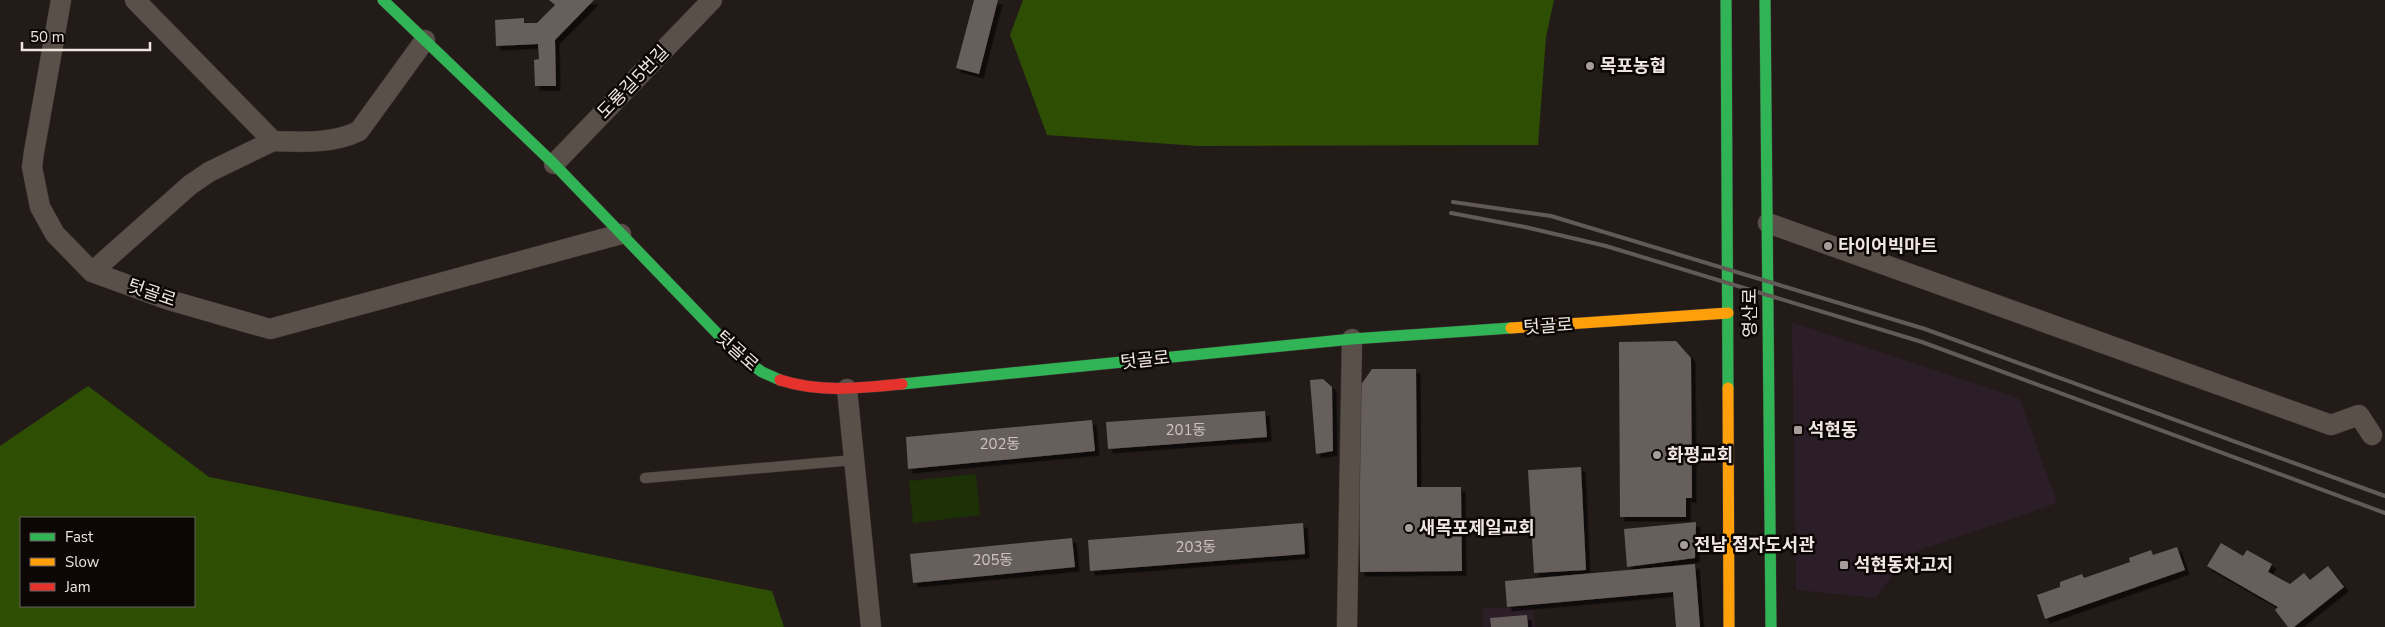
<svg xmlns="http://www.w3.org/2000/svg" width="2385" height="627" font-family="'Nunito Sans','Noto Sans KR',sans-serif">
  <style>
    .industrial { fill: #2b1e29 }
    .medical { fill: #2c1e27 }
    .green { fill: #1d3107 }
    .forest { fill: #2e4e04; fill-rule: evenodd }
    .building { fill: #665f5c; filter: url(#shadow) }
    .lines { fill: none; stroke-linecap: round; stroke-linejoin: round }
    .lane-casing { stroke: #3e3835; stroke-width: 11 }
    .street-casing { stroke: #3e3835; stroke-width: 21 }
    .fast-casing { stroke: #3e3835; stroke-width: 12 }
    .slow-casing { stroke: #3e3835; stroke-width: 12 }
    .jam-casing { stroke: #3e3835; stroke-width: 12 }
    .lane { stroke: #5a504a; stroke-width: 10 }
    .street { stroke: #5a504a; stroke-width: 20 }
    .fast { stroke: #30b455; stroke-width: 11 }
    .slow { stroke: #ff9f0a; stroke-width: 11 }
    .jam { stroke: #e5322d; stroke-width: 11 }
    .rail { stroke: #625a55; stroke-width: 4 }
    .poi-dot { fill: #a79e9b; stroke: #0c0604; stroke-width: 2 }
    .labels { text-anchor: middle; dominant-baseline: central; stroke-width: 5; stroke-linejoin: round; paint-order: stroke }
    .number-label { font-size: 15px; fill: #cdc4c0 }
    .poi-label { font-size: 18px; font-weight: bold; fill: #efe5e1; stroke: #0c0604; text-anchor: start }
    .street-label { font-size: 18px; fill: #efe5e1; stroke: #0c0604 }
  </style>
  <defs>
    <filter id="shadow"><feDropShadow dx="4.5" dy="4.5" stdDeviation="0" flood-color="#0009"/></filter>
  </defs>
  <rect width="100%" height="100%" fill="#221b18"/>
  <path class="industrial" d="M1792,322L2020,399L2057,503L1906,555L1876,598L1796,590Z"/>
  <path class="medical" d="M1483,608H1533L1535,627H1482Z"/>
  <path class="green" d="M976,474L980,515L913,523L909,481Z"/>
  <path class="forest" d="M1023,0H1554L1546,37L1538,145L1197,146L1047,135L1010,35Z
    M88,386L209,477L772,591L784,627H0V446ZM194,518V606H21V518Z"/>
  <path class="building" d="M549,0H594L555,40L556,86H535L534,60L539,59L538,44L496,46L495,20L524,18V23H537L555,5Z
    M974,0H998L979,74L956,68Z
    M1676,341L1691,358L1692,498H1686V517H1620L1619,342Z
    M1372,369H1416L1417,487H1461L1462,571L1360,572L1358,389Z
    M1323,379L1332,387L1333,451L1316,454L1310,380Z
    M1265,411L1267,437L1108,449L1106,422Z
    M1092,420L1095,451L908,469L906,437Z
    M1581,467L1586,570L1534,573L1528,470Z
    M1696,522L1695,558L1627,567L1624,529Z
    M1303,523L1305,554L1090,571L1088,540Z
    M1072,538L1075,567L913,583L910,554Z
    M2221,543L2243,556L2247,550L2272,564L2268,572L2290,584L2304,573L2310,580L2328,566L2344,587L2294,627H2288L2275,610L2278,607L2207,566Z
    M2177,547L2185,570L2045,619L2037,595L2060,587V582L2082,574L2084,578L2130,562L2129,558L2151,550L2153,555Z
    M1695,564L1700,627H1676L1673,592L1507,607L1505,581Z
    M1527,615L1528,627H1491L1490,618Z"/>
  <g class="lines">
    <g class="lane-casing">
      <path id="lane" d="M645,478L854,460"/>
    </g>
    <g class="street-casing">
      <path id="street" d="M61,0L34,152L32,167L40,207L55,234L92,272L169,300L270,329L621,234
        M273,141C302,142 333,144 359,131L425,40
        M554,164L712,0
        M1768,223L2331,425L2359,415L2372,435
        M92,272L190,185L209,172L273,141L135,0
        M847,389L871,627
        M1347,627L1352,339"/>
    </g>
    <g class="fast-casing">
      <path id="fast" d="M383,0L554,164L735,352L762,372L780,380
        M1726,0L1728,388
        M1765,0L1771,627
        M902,384L1352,339L1511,328"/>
    </g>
    <g class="slow-casing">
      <path id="slow" d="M1511,328L1728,313
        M1728,388L1729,627"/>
    </g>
    <g class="jam-casing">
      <path id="jam" d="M780,380C820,393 861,388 902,384"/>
    </g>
    <use href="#lane" class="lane"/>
    <use href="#street" class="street"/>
    <use href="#fast" class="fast"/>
    <use href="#slow" class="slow"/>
    <use href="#jam" class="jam"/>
    <path class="rail" d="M1453,202L1551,216L1925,329L2385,496
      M1451,213L1525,227L1606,246L1922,342L2385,513"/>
  </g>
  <g class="poi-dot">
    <circle cx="1590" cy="66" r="5"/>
    <circle cx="1828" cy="246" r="5"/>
    <rect x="1793" y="425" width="10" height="10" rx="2.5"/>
    <circle cx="1657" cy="455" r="5"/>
    <circle cx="1409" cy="528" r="5"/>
    <circle cx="1684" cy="545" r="5"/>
    <rect x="1839" y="560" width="10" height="10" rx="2.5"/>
  </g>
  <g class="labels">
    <g class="number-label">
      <text x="1186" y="430">201동</text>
      <text x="1000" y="444">202동</text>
      <text x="1196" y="547">203동</text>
      <text x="993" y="560">205동</text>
    </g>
    <g class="poi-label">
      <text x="1600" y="66">목포농협</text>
      <text x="1838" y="246">타이어빅마트</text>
      <text x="1808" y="430">석현동</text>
      <text x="1667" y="455">화평교회</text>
      <text x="1419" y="528">새목포제일교회</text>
      <text x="1694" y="545">전남 점자도서관</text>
      <text x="1854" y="565">석현동차고지</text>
    </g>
    <g class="street-label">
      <text transform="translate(633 82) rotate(-46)">도룡길5번길</text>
      <text transform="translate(152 293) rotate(19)">텃골로</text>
      <text transform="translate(1750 313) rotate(-90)">영산로</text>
      <text transform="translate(1548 326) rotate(-4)">텃골로</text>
      <text transform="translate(737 351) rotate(42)">텃골로</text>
      <text transform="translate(1145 360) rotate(-6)">텃골로</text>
    </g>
  </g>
  <rect x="20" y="517" width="175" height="90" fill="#0c0604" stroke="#675f5c"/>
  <rect x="30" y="533" width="25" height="8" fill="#30b455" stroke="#675f5c"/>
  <text x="65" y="542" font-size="15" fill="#efe5e1">Fast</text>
  <rect x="30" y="558" width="25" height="8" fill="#ff9f0a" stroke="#675f5c"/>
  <text x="65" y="567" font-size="15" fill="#efe5e1">Slow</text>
  <rect x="30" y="583" width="25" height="8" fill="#e5322d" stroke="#675f5c"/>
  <text x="65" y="592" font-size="15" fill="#efe5e1">Jam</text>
  <path d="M22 42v8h128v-8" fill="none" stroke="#efe5e1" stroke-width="2.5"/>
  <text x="30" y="42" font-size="15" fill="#efe5e1" stroke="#0c0604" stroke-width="4" paint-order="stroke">50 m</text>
</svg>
